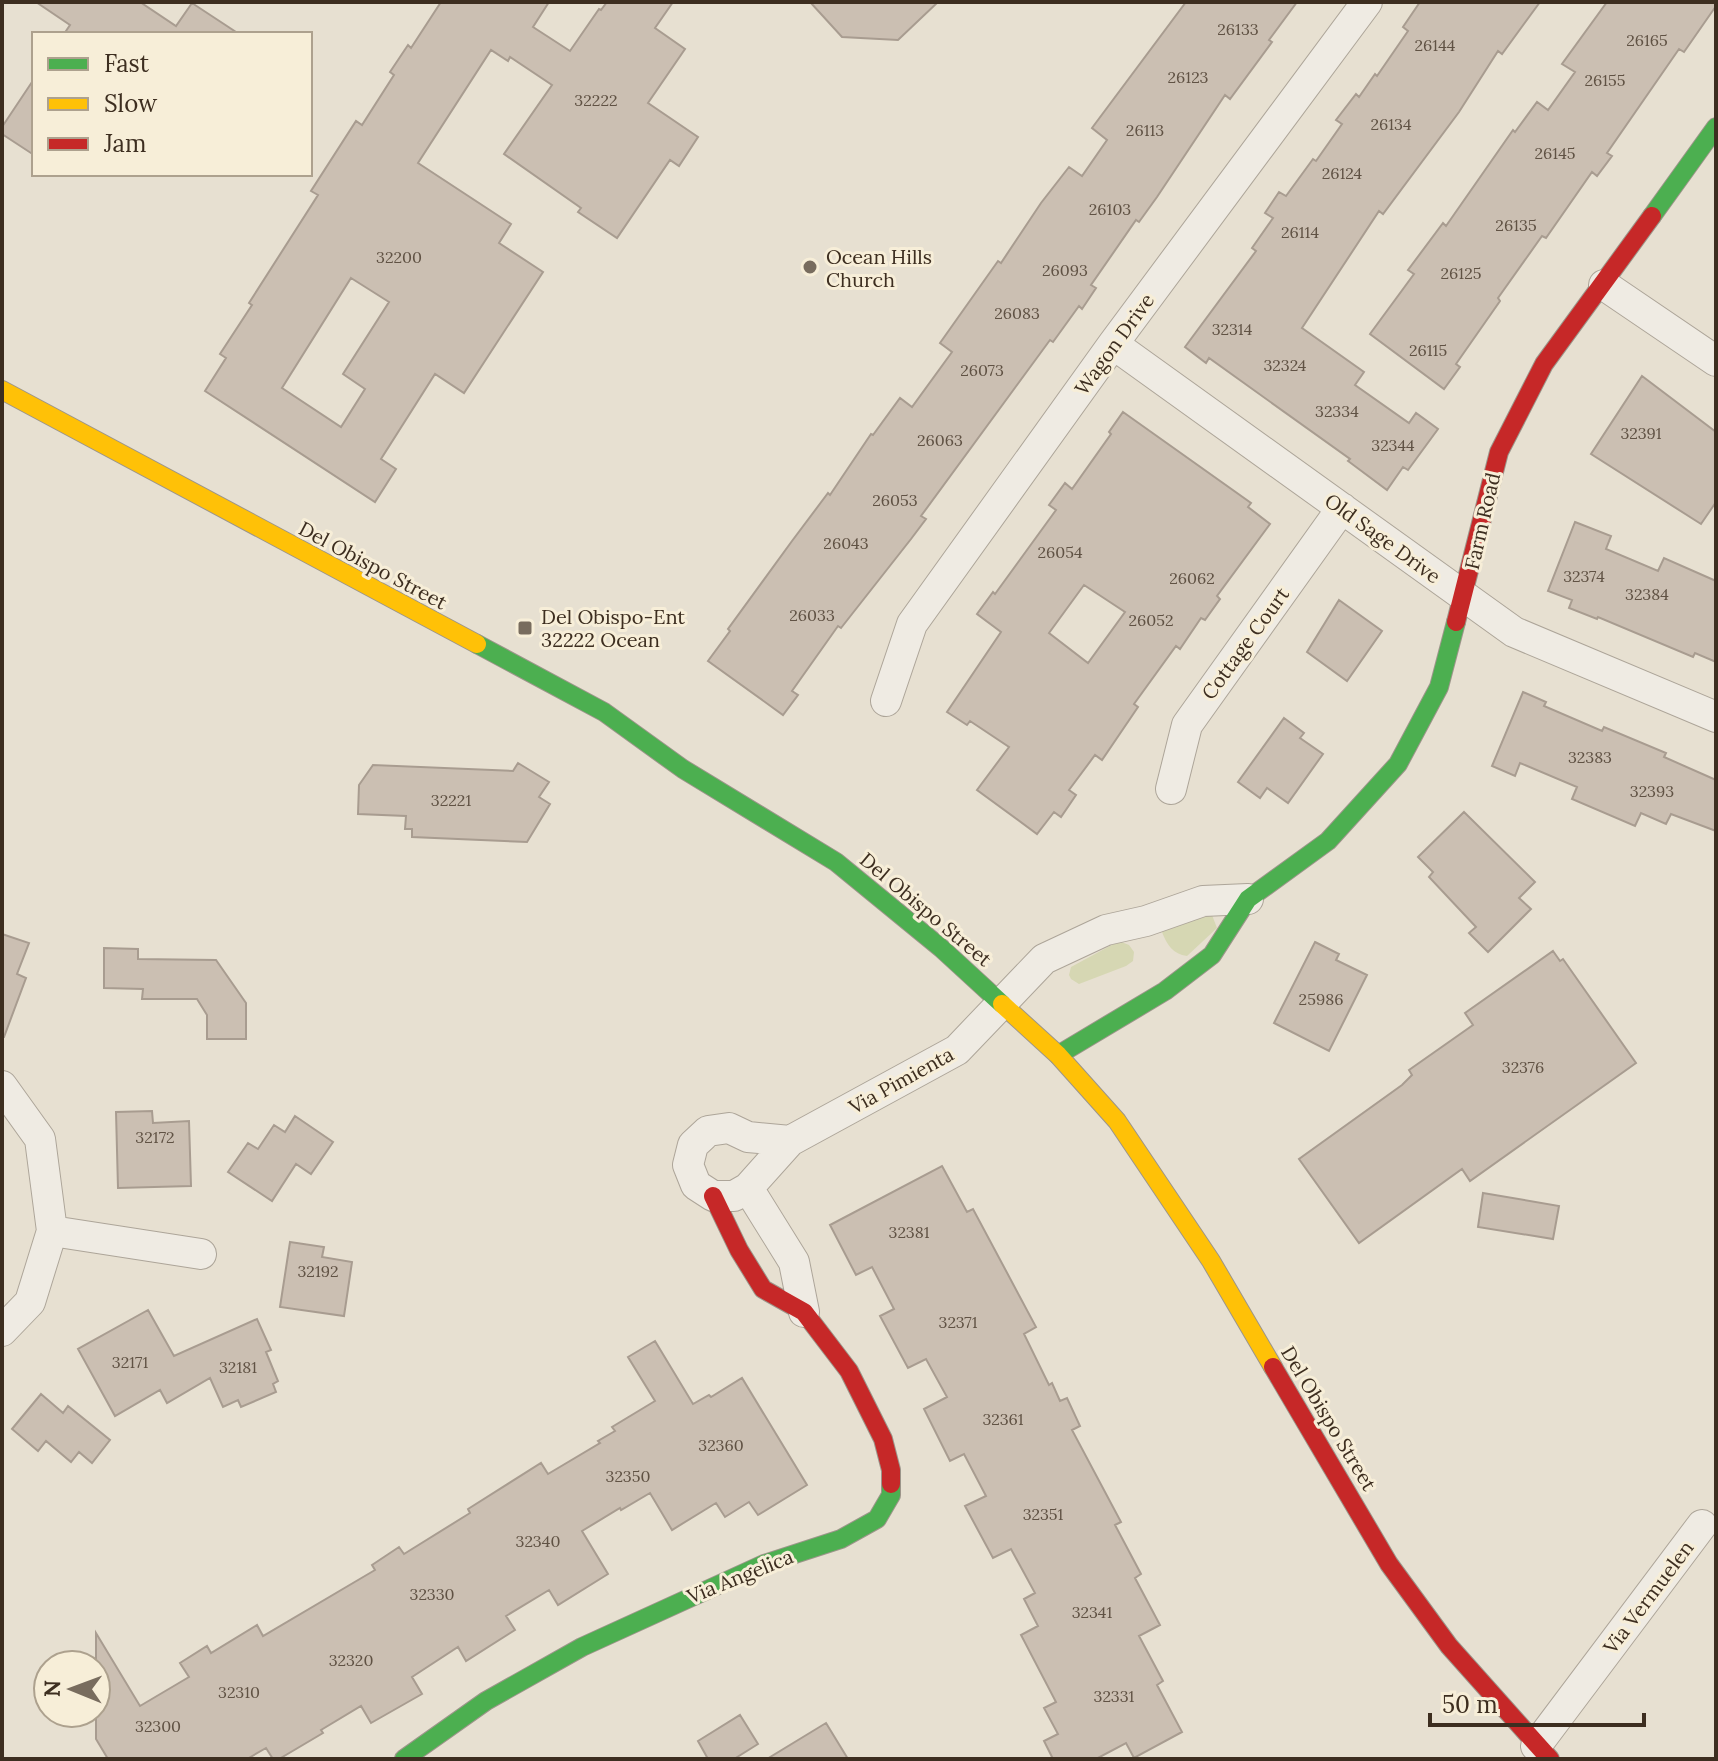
<svg xmlns="http://www.w3.org/2000/svg" width="1718" height="1761" font-family="Lora,serif">
  <style>
    .green { fill: #d6d7b3 }
    .building { fill: #cbbfb2; stroke: #a89c90; stroke-width: 2; fill-rule: evenodd }
    .lines { fill: none; stroke-linecap: round; stroke-linejoin: round }
    .street-casing { stroke: #ada599; stroke-width: 32 }
    .fast-casing { stroke: #9c958a; stroke-width: 20 }
    .slow-casing { stroke: #9c958a; stroke-width: 20 }
    .jam-casing { stroke: #9c958a; stroke-width: 20 }
    .street { stroke: #efebe3; stroke-width: 30 }
    .fast { stroke: #4caf50; stroke-width: 18 }
    .slow { stroke: #ffc107; stroke-width: 18 }
    .jam { stroke: #c62828; stroke-width: 18 }
    .poi-dot { fill: #786c5e; stroke: #f7eed8; stroke-width: 3 }
    .labels { text-anchor: middle; dominant-baseline: central; stroke-width: 6; stroke-linejoin: round; paint-order: stroke }
    .number-label { font-size: 16px; fill: #605244 }
    .poi-label { font-size: 20px; fill: #3d2e20; stroke: #f7eed8; text-anchor: start }
    .street-label { font-size: 20px; fill: #3d2e20; stroke: #f7eed8 }
  </style>
  <rect width="100%" height="100%" fill="#e7e0d1"/>
  <path class="green" d="M1212,915L1217,928L1187,956C1173,954 1167,945 1162,932L1167,922Z
    M1119,941L1129,945L1134,952L1133,961L1126,966L1079,984L1071,979L1069,975L1071,967Z"/>
  <path class="building" d="M36,2H140L176,26L192,3L239,34H64L70,25Z
    M441,2H549L533,27L570,51L599,9L601,10L607,2H673L655,28L685,49L648,103L698,137L679,166L670,160L617,238L578,212L581,208L504,154L552,85L510,57L508,61L491,50L418,163L511,224L499,243L543,272L464,393L435,374L381,459L396,469L375,502L205,391L226,358L220,354L252,305L249,303L318,195L311,191L356,121L362,125L394,75L390,72L408,45L411,48ZM351,278L389,302L343,374L365,389L341,427L282,388Z
    M810,2H938L898,40L842,37Z
    M1186,2H1297L1269,40L1272,42L1230,99L1225,95L1157,197L1139,222L1136,220L1091,285L1096,288L1082,309L1079,306L1053,342L1050,340L921,516L926,519L911,539L841,628L838,626L792,691L798,695L783,715L708,661L730,631L728,629L792,541L828,493L830,495L871,434L873,435L900,398L912,407L952,352L940,343L998,261L1001,263L1041,203L1069,167L1082,176L1107,140L1092,128Z
    M1420,2H1540L1502,54L1498,51L1459,112L1383,214L1379,211L1302,328L1364,372L1355,385L1409,423L1416,413L1438,429L1408,470L1403,467L1387,490L1348,461L1350,459L1209,358L1206,363L1185,347L1256,251L1252,248L1273,218L1265,213L1279,192L1286,196L1313,159L1316,161L1342,124L1336,120L1356,94L1359,97L1375,74L1377,76L1408,31L1403,27Z
    M1607,2H1716V6L1684,52L1679,49L1607,153L1612,156L1597,176L1592,172L1546,238L1542,236L1498,298L1500,301L1456,364L1460,367L1444,389L1370,334L1414,274L1408,270L1443,223L1446,226L1513,130L1515,132L1537,102L1548,110L1575,72L1562,64Z
    M34,79V155L2,134V127Z
    M1642,376L1716,432V502L1701,524L1591,454Z
    M1123,412L1251,503L1248,507L1270,524L1217,596L1220,599L1205,620L1201,618L1180,649L1176,646L1134,704L1138,707L1102,760L1095,755L1069,790L1076,795L1061,817L1054,812L1037,834L977,790L1009,747L970,721L967,725L947,712L1001,632L977,614L993,592L995,594L1056,510L1049,505L1065,483L1072,489L1111,434L1109,432ZM1084,585L1125,612L1088,663L1049,633Z
    M1575,522L1611,536L1606,549L1658,571L1664,558L1716,581V662L1695,653L1693,657L1598,617L1597,619L1569,608L1572,600L1548,591Z
    M1339,600L1382,631L1347,681L1307,652Z
    M1523,692L1546,702L1544,706L1602,731L1604,727L1666,753L1664,757L1716,780V831L1671,814L1666,824L1641,813L1635,826L1572,799L1577,787L1520,763L1515,776L1492,766Z
    M1284,718L1304,733L1300,738L1323,754L1288,803L1267,788L1260,798L1238,782Z
    M518,763L549,782L539,797L550,804L527,842L412,837V829H405L406,816L358,814L359,785L373,765L513,771Z
    M1464,812L1535,882L1519,898L1531,909L1488,952L1469,933L1476,927L1429,877L1433,872L1418,857Z
    M2,934L29,943L17,974L26,978L4,1037H2Z
    M1315,942L1339,954L1336,960L1367,975L1329,1051L1274,1023Z
    M104,948L138,949V959L216,960L246,1003V1039H207V1015L197,999H142L143,989L104,988Z
    M1553,951L1560,961L1563,959L1636,1063L1470,1181L1462,1169L1359,1243L1299,1159L1402,1085L1412,1075L1409,1070L1473,1025L1465,1013Z
    M152,1111L153,1123L189,1121L191,1186L118,1188L116,1112Z
    M295,1116L333,1142L311,1174L296,1164L272,1201L228,1172L248,1143L258,1149L274,1125L285,1132Z
    M942,1166L967,1212L973,1209L1036,1327L1024,1334L1049,1385L1052,1383L1060,1401L1067,1398L1080,1426L1072,1430L1121,1522L1115,1525L1141,1574L1135,1578L1160,1625L1139,1636L1163,1681L1157,1685L1182,1732L1134,1758L1126,1743L1096,1759H1053L1044,1741L1058,1734L1044,1708L1056,1702L1021,1635L1038,1626L1024,1599L1035,1593L1011,1549L993,1558L965,1506L986,1496L964,1454L950,1461L924,1409L947,1397L926,1359L908,1368L880,1316L894,1309L872,1267L856,1275L830,1225Z
    M1483,1193L1559,1206L1553,1239L1478,1227Z
    M290,1242L324,1247L322,1257L352,1262L344,1316L280,1307Z
    M148,1310L174,1356L257,1319L271,1350L266,1352L278,1381L273,1384L276,1392L241,1407L238,1400L223,1407L210,1378L167,1403L160,1390L115,1416L78,1349Z
    M655,1341L693,1404L709,1395L711,1397L742,1378L807,1485L758,1515L749,1502L725,1517L716,1503L672,1530L650,1493L621,1510L620,1508L582,1531L608,1574L558,1605L549,1590L506,1616L515,1630L466,1661L458,1647L412,1677L422,1694L371,1723L361,1706L321,1730L323,1733L279,1759H273L266,1748L247,1759H108L96,1739V1633L140,1706L189,1677L180,1663L207,1646L211,1653L257,1625L263,1636L375,1570L372,1565L399,1547L404,1554L470,1513L468,1509L541,1463L548,1474L600,1443L598,1441L615,1431L612,1427L655,1401L628,1357Z
    M41,1394L63,1413L68,1406L110,1440L92,1463L79,1452L71,1462L46,1441L38,1451L12,1429Z
    M740,1715L758,1744L734,1759H708L698,1741Z
    M826,1723L848,1759H767Z"/>
  <g class="lines">
    <g class="street-casing">
      <path id="street" d="M1604,285L1716,361
        M1113,344L1514,632L1716,717
        M886,701L912,624L1113,344L1367,2
        M1171,789L1187,725L1342,508
        M2,1086L40,1139L52,1231L30,1302L2,1331
        M790,1141L748,1137L729,1128L708,1131L693,1145L688,1165L696,1185L713,1196H734L748,1188L790,1141L957,1050L1044,959L1106,930L1146,921L1203,901L1248,899
        M748,1188L794,1262L804,1312
        M52,1231L201,1254
        M1536,1746L1702,1525"/>
    </g>
    <g class="fast-casing">
      <path id="fast" d="M1652,216L1716,127
        M477,644L604,712L683,769L836,862L941,948L1002,1004
        M1058,1055L1165,991L1212,955L1248,899L1328,841L1398,764L1439,687L1456,622
        M404,1759L486,1701L582,1647L764,1564L841,1539L877,1519L891,1495V1484"/>
    </g>
    <g class="slow-casing">
      <path id="slow" d="M2,390L477,644
        M1002,1004L1058,1055L1117,1121L1211,1261L1273,1367"/>
    </g>
    <g class="jam-casing">
      <path id="jam" d="M1456,622L1499,452L1544,364L1652,216
        M713,1196L739,1250L763,1289L804,1312L849,1371L883,1439L891,1470V1484
        M1273,1367L1389,1564L1449,1646L1550,1759"/>
    </g>
    <use href="#street" class="street"/>
    <use href="#fast" class="fast"/>
    <use href="#slow" class="slow"/>
    <use href="#jam" class="jam"/>
  </g>
  <g class="poi-dot">
    <circle cx="810" cy="267" r="8"/>
    <rect x="517" y="620" width="16" height="16" rx="4"/>
  </g>
  <g class="labels">
    <g class="number-label">
      <text x="1238" y="29">26133</text>
      <text x="1647" y="40">26165</text>
      <text x="1435" y="45">26144</text>
      <text x="1188" y="77">26123</text>
      <text x="1605" y="80">26155</text>
      <text x="596" y="100">32222</text>
      <text x="1391" y="124">26134</text>
      <text x="1145" y="130">26113</text>
      <text x="1555" y="153">26145</text>
      <text x="1342" y="173">26124</text>
      <text x="1110" y="209">26103</text>
      <text x="1516" y="225">26135</text>
      <text x="1300" y="232">26114</text>
      <text x="399" y="257">32200</text>
      <text x="1065" y="270">26093</text>
      <text x="1461" y="273">26125</text>
      <text x="1017" y="313">26083</text>
      <text x="1232" y="329">32314</text>
      <text x="1428" y="350">26115</text>
      <text x="1285" y="365">32324</text>
      <text x="982" y="370">26073</text>
      <text x="1337" y="411">32334</text>
      <text x="1641" y="433">32391</text>
      <text x="940" y="440">26063</text>
      <text x="1393" y="445">32344</text>
      <text x="895" y="500">26053</text>
      <text x="846" y="543">26043</text>
      <text x="1060" y="552">26054</text>
      <text x="1584" y="576">32374</text>
      <text x="1192" y="578">26062</text>
      <text x="1647" y="594">32384</text>
      <text x="812" y="615">26033</text>
      <text x="1151" y="620">26052</text>
      <text x="1590" y="757">32383</text>
      <text x="1652" y="791">32393</text>
      <text x="451" y="800">32221</text>
      <text x="1321" y="999">25986</text>
      <text x="1523" y="1067">32376</text>
      <text x="155" y="1137">32172</text>
      <text x="909" y="1232">32381</text>
      <text x="318" y="1271">32192</text>
      <text x="958" y="1322">32371</text>
      <text x="130" y="1362">32171</text>
      <text x="238" y="1367">32181</text>
      <text x="1003" y="1419">32361</text>
      <text x="721" y="1445">32360</text>
      <text x="628" y="1476">32350</text>
      <text x="1043" y="1514">32351</text>
      <text x="538" y="1541">32340</text>
      <text x="432" y="1594">32330</text>
      <text x="1092" y="1612">32341</text>
      <text x="351" y="1660">32320</text>
      <text x="239" y="1692">32310</text>
      <text x="1114" y="1696">32331</text>
      <text x="158" y="1726">32300</text>
    </g>
    <g class="poi-label">
      <text x="826" y="256">Ocean Hills<tspan x="826" dy="23">Church</tspan></text>
      <text x="541" y="616">Del Obispo-Ent<tspan x="541" dy="23">32222 Ocean</tspan></text>
    </g>
    <g class="street-label">
      <text transform="translate(1114 344) rotate(-54)">Wagon Drive</text>
      <text transform="translate(1482 521) rotate(-77)">Farm Road</text>
      <text transform="translate(1383 538) rotate(36)">Old Sage Drive</text>
      <text transform="translate(373 565) rotate(28)">Del Obispo Street</text>
      <text transform="translate(1245 643) rotate(-54)">Cottage Court</text>
      <text transform="translate(926 909) rotate(40)">Del Obispo Street</text>
      <text transform="translate(901 1080) rotate(-29)">Via Pimienta</text>
      <text transform="translate(1329 1418) rotate(59)">Del Obispo Street</text>
      <text transform="translate(740 1576) rotate(-22)">Via Angelica</text>
      <text transform="translate(1648 1597) rotate(-53)">Via Vermuelen</text>
    </g>
  </g>
  <rect width="1718" height="1761" fill="none" stroke="#3d2e20" stroke-width="8"/>
  <rect x="32" y="32" width="280" height="144" fill="#f7eed8" stroke="#ada18e" stroke-width="2"/>
  <rect x="48" y="58" width="40" height="12" fill="#4caf50" stroke="#ada18e" stroke-width="2"/>
  <text x="104" y="72" font-size="24" fill="#3d2e20">Fast</text>
  <rect x="48" y="98" width="40" height="12" fill="#ffc107" stroke="#ada18e" stroke-width="2"/>
  <text x="104" y="112" font-size="24" fill="#3d2e20">Slow</text>
  <rect x="48" y="138" width="40" height="12" fill="#c62828" stroke="#ada18e" stroke-width="2"/>
  <text x="104" y="152" font-size="24" fill="#3d2e20">Jam</text>
  <g transform="translate(72 1689) rotate(271)"><circle r="38" fill="#f7eed8" stroke="#ada18e" stroke-width="2"/>
  <path d="M0-6L14 30L0 20L-14 30Z" fill="#786c5e"/>
  <text y="-12" font-size="22" font-weight="bold" text-anchor="middle" fill="#3d2e20">N</text>
  </g>
  <path d="M1430 1713v12h214v-12" fill="none" stroke="#3d2e20" stroke-width="4"/>
  <text x="1442" y="1713" font-size="24" fill="#3d2e20" stroke="#f7eed8" stroke-width="6" paint-order="stroke">50 m</text>
</svg>
